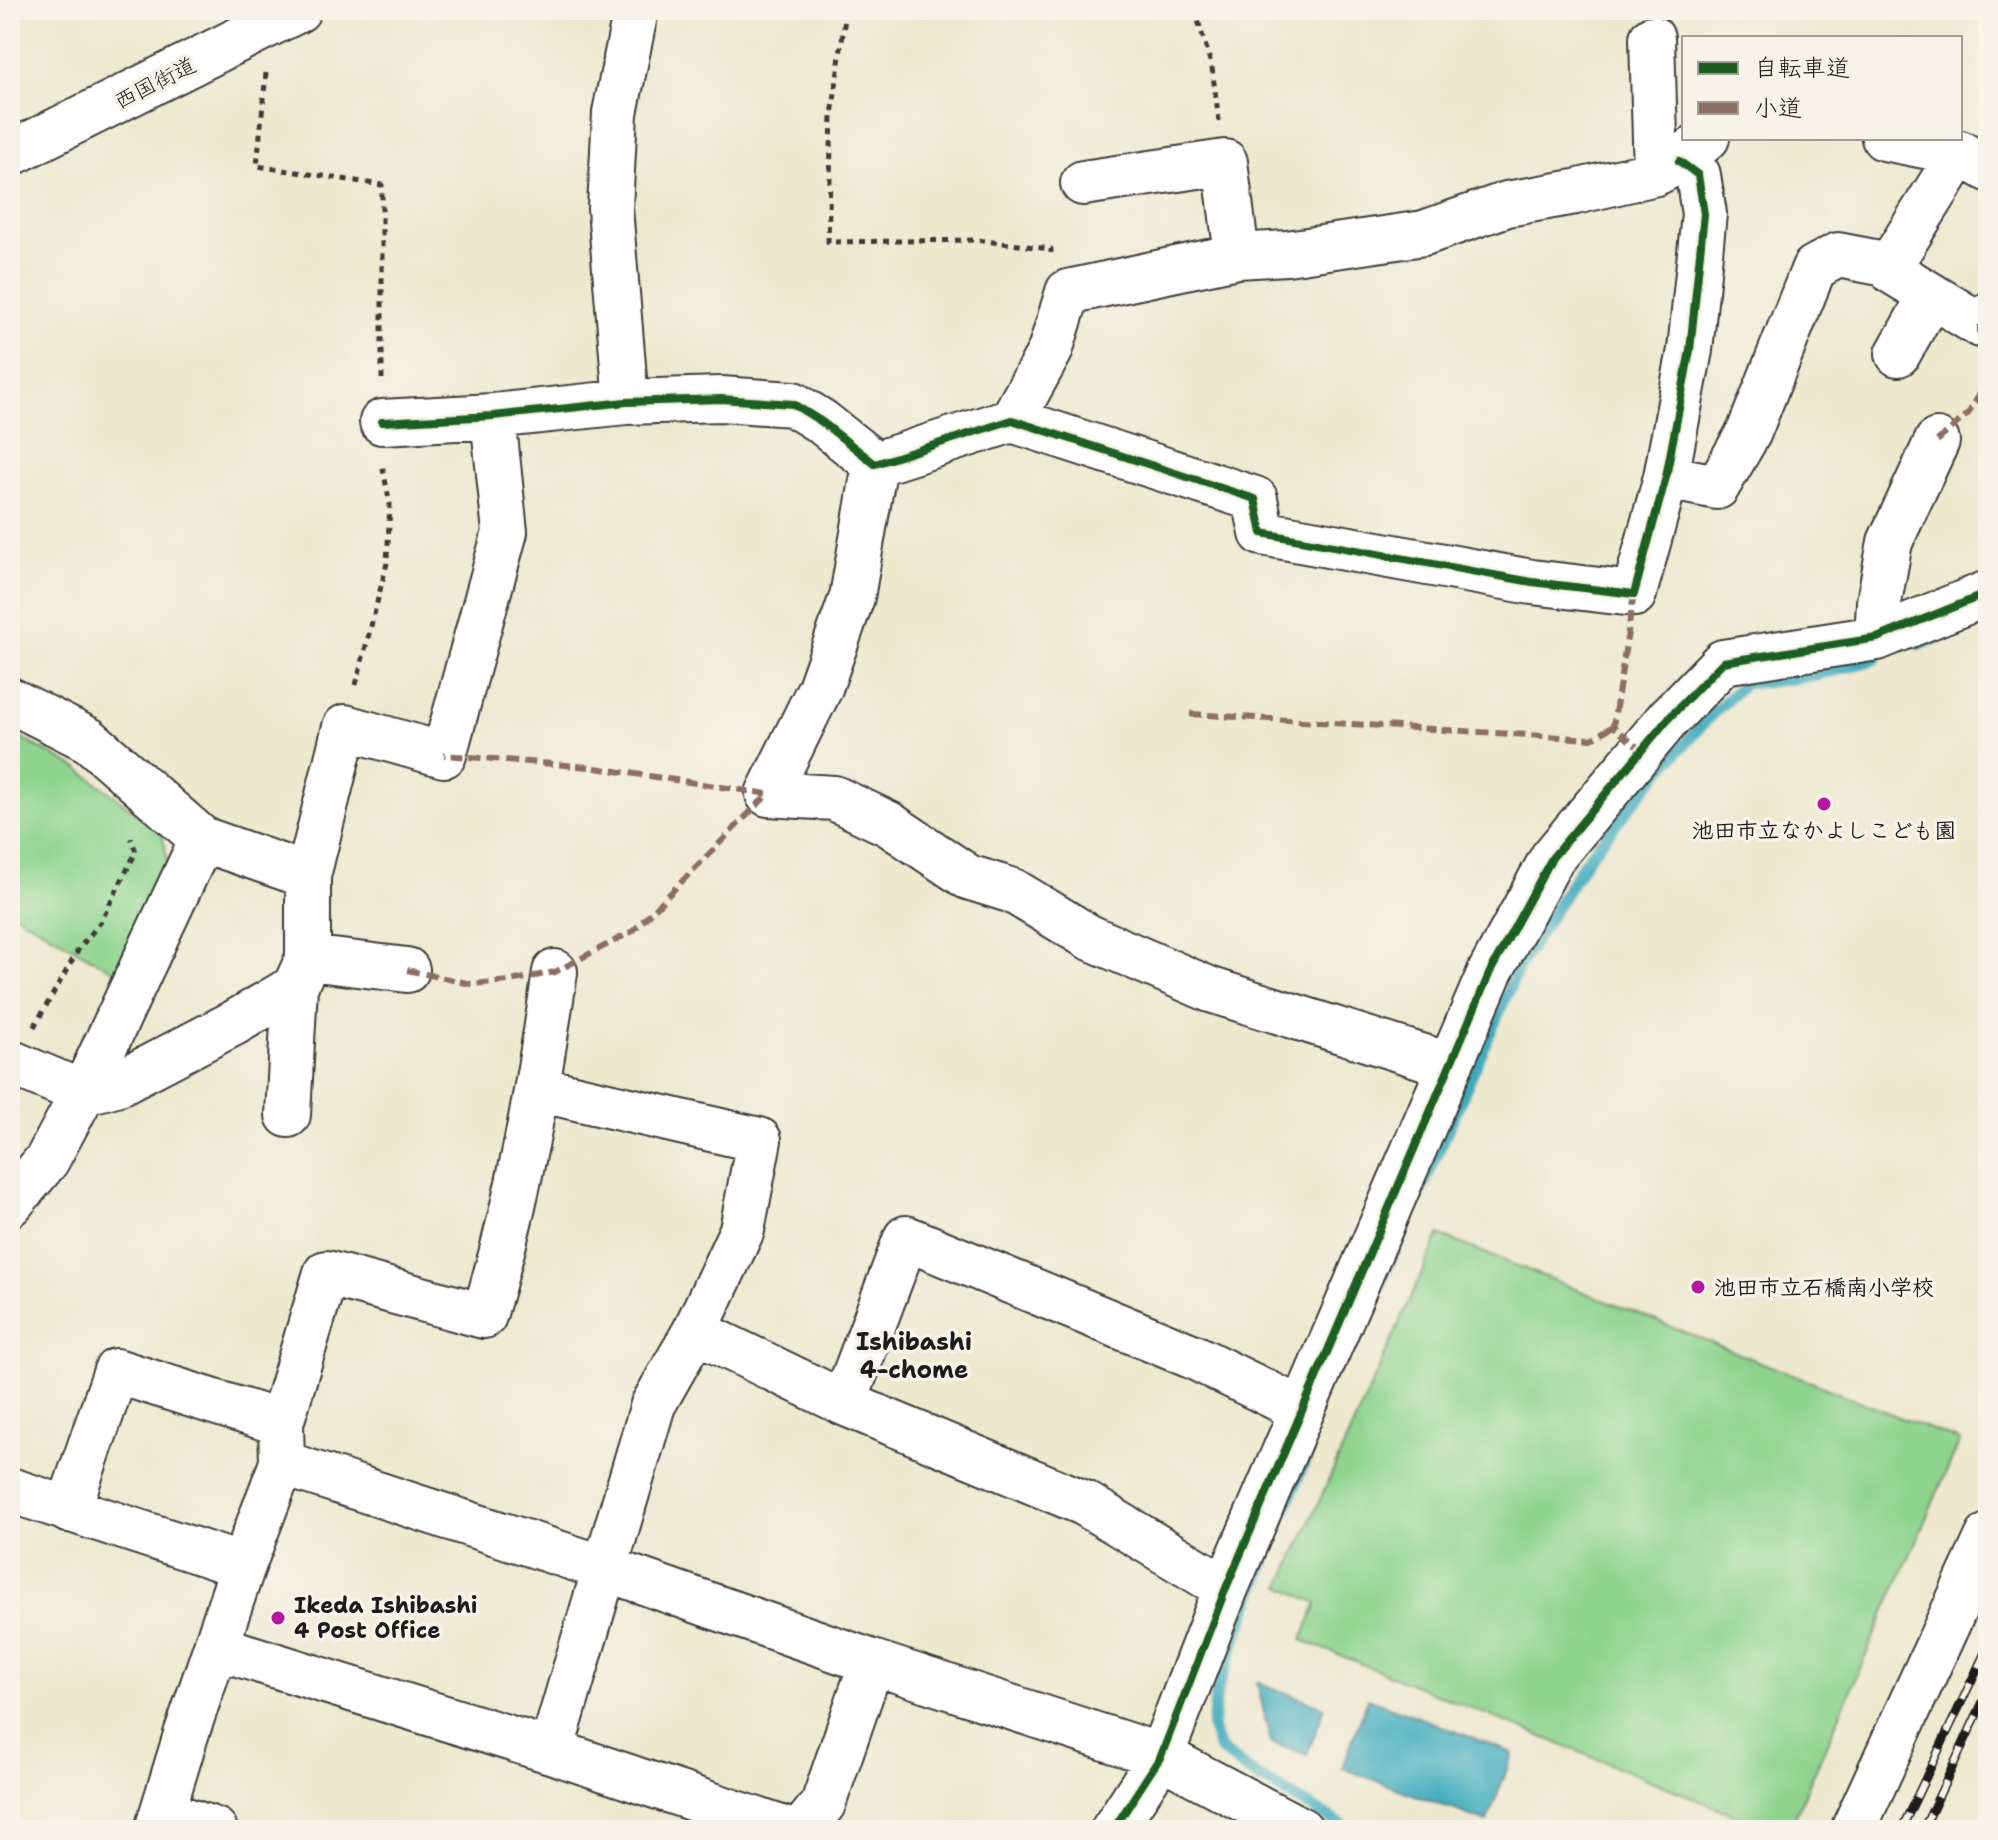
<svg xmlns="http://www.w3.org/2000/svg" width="1998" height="1840" font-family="'Shantell Sans','Klee One',sans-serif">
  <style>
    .green { fill: #8ed48f; stroke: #557856; stroke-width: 2 }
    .water { fill: #3eabbd; stroke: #2d646c; stroke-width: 2 }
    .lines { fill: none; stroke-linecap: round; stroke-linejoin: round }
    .stream { stroke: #3eabbd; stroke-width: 12 }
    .minor-casing { stroke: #3c3b37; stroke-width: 48 }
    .path { stroke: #3c3b37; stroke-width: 5; stroke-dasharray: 6 6; stroke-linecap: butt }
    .minor { stroke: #fff; stroke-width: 44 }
    .rail-casing { stroke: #1c1c1c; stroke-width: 9 }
    .rail { stroke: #f7f3e8; stroke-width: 6; stroke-dasharray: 18; stroke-linecap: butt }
    .quiet { stroke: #8d6e63; stroke-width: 6; stroke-dasharray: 12 6; stroke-linecap: butt }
    .cycleway-casing { stroke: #f7f3e8; stroke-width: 13 }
    .cycleway { stroke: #1b5e20; stroke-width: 8 }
    .poi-dot { fill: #b5179e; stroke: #f7f3e8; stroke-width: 3 }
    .labels { text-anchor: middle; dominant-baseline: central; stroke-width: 7; stroke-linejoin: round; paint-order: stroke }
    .street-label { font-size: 22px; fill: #1c1c1c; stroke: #f7f3e8 }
    .poi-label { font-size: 22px; font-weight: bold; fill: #1c1c1c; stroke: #f7f3e8; text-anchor: start }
    .neighbourhood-label { font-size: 24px; font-weight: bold; fill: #1c1c1c; stroke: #f7f3e8 }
  </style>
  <rect width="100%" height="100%" fill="#f7f3e8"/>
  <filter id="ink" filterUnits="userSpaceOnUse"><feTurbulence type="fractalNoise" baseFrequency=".0125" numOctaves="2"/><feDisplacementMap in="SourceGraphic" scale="16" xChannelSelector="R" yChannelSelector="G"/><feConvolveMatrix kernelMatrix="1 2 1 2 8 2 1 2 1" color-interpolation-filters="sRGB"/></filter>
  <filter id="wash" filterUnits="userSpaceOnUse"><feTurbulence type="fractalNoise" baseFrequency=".006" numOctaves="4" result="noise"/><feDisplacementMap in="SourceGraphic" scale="32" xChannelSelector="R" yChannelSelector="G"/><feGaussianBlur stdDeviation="1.8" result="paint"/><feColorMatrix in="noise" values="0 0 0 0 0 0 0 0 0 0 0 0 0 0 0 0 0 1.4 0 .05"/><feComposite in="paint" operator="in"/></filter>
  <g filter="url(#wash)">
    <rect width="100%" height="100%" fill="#eee8cf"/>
    <path class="green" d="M10,732L79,769L162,832L168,863L115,972L10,911Z
      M1439,1235L1960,1441L1789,1830H1773L1302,1640L1317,1603L1281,1586Z"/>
    <path class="water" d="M1257,1682L1325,1707L1307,1755L1271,1743Z
      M1368,1698L1513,1753L1487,1822L1342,1768Z"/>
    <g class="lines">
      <path class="stream" d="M1920,644L1988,619
        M1354,1344L1520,964L1584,863L1650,782L1712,714L1745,683C1790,681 1833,673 1876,658
        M1308,1453L1280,1521L1217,1690L1212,1728L1219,1748L1248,1771L1351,1830"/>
    </g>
  </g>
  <g filter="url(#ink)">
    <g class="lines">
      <g class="minor-casing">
        <path id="minor" d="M1652,38L1656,173
          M1884,138L1960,153L1988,169
          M10,154L298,10
          M1083,183L1225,162L1237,256
          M1890,265L1893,272L1980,325L1988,315
          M1898,354L1931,295
          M626,402L610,208L615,113L636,10
          M1012,420L1050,351L1068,292L1237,256L1287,253L1424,233L1507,204L1575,192L1656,173L1679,161L1707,138
          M382,422L493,416L626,402L721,399L793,404L822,422L875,464L1012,420L1255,499L1262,533L1532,582L1634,594L1666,477L1690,350L1704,214L1698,175L1679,161
          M875,464L852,597L820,688L768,794L834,798L889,824L968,877L1013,891L1089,937L1211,990L1449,1065
          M1666,477L1717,487L1749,432L1814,268L1838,255L1890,265L1960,153
          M1877,638L1879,602L1890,542L1937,441
          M10,700L89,740L202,839L308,876
          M407,970L308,958V876L345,727L444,755L505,532L493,416
          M10,1062L83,1093L119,1083L234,1023L295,987L308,958
          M538,1089L759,1140L742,1230L695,1331L653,1405L551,1751
          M288,1115L295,987
          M10,1204L47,1160L83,1093L202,839
          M695,1331L844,1403L1084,1503L1226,1588
          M844,1403L906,1238L1194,1357L1302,1410
          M282,1463L604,1568L872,1662L1161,1756L1301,1830
          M10,1490L243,1566
          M68,1510L116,1371L281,1423
          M216,1647L551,1751L787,1830
          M163,1812L215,1830
          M157,1830L186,1735L243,1566L282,1463L281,1423L326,1273L484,1316C518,1203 538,1089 555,972
          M802,1830L823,1804L872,1662
          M1113,1830L1161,1756L1226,1588L1490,972L1552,858L1667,720L1723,662L1877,638L1988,593
          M1853,1830L1988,1536"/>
      </g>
      <path class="path" d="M846,10L832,116L828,242L977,240L1051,249V253
        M1195,10L1212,68L1219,121
        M266,73L257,166L382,185V379
        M356,685L387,563L390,504L382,464
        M34,1027L80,947L100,923L136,852L131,838"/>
      <use href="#minor" class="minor"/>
      <g class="rail-casing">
        <path id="rail" d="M1901,1830L1988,1646
          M1923,1830L1988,1691"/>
      </g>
      <use href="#rail" class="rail"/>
      <path class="quiet" d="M1980,325V339L1988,345
        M1937,441L1968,414L1988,380
        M1634,594L1613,726L1643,752
        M1190,714L1592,739L1613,726
        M407,970L471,984L510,981L555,972L633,931L768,794L589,767L444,755"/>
      <g class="cycleway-casing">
        <path id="cycleway" d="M382,422L493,416L626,402L721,399L793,404L822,422L875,464L1012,420L1255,499L1262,533L1532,582L1634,594L1666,477L1690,350L1704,214L1698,175L1679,161
          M1113,1830L1161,1756L1226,1588L1490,972L1552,858L1667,720L1723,662L1877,638L1988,593"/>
      </g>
      <use href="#cycleway" class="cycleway"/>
    </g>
  </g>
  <g class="poi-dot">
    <circle cx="1824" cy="804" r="8"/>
    <circle cx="1698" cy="1287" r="8"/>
    <circle cx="278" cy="1618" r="8"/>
  </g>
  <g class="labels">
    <g class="street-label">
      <text transform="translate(155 83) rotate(-27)">西国街道</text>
    </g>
    <g class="poi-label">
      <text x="1824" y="830" text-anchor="middle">池田市立なかよしこども園</text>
      <text x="1714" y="1287">池田市立石橋南小学校</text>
      <text x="294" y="1605">Ikeda Ishibashi<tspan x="294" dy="25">4 Post Office</tspan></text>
    </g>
    <g class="neighbourhood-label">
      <text x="914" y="1342">Ishibashi<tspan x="914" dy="28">4-chome</tspan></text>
    </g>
  </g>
  <rect width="1998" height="1840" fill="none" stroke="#f7f3e8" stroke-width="40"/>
  <rect x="1682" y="36" width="280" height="104" fill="#f7f3e8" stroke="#9f9d96" stroke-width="2"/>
  <rect x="1698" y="62" width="40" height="12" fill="#1b5e20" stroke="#9f9d96" stroke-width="2"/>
  <text x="1754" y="76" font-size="24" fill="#1c1c1c">自転車道</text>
  <rect x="1698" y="102" width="40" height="12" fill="#8d6e63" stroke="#9f9d96" stroke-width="2"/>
  <text x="1754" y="116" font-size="24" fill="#1c1c1c">小道</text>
</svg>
